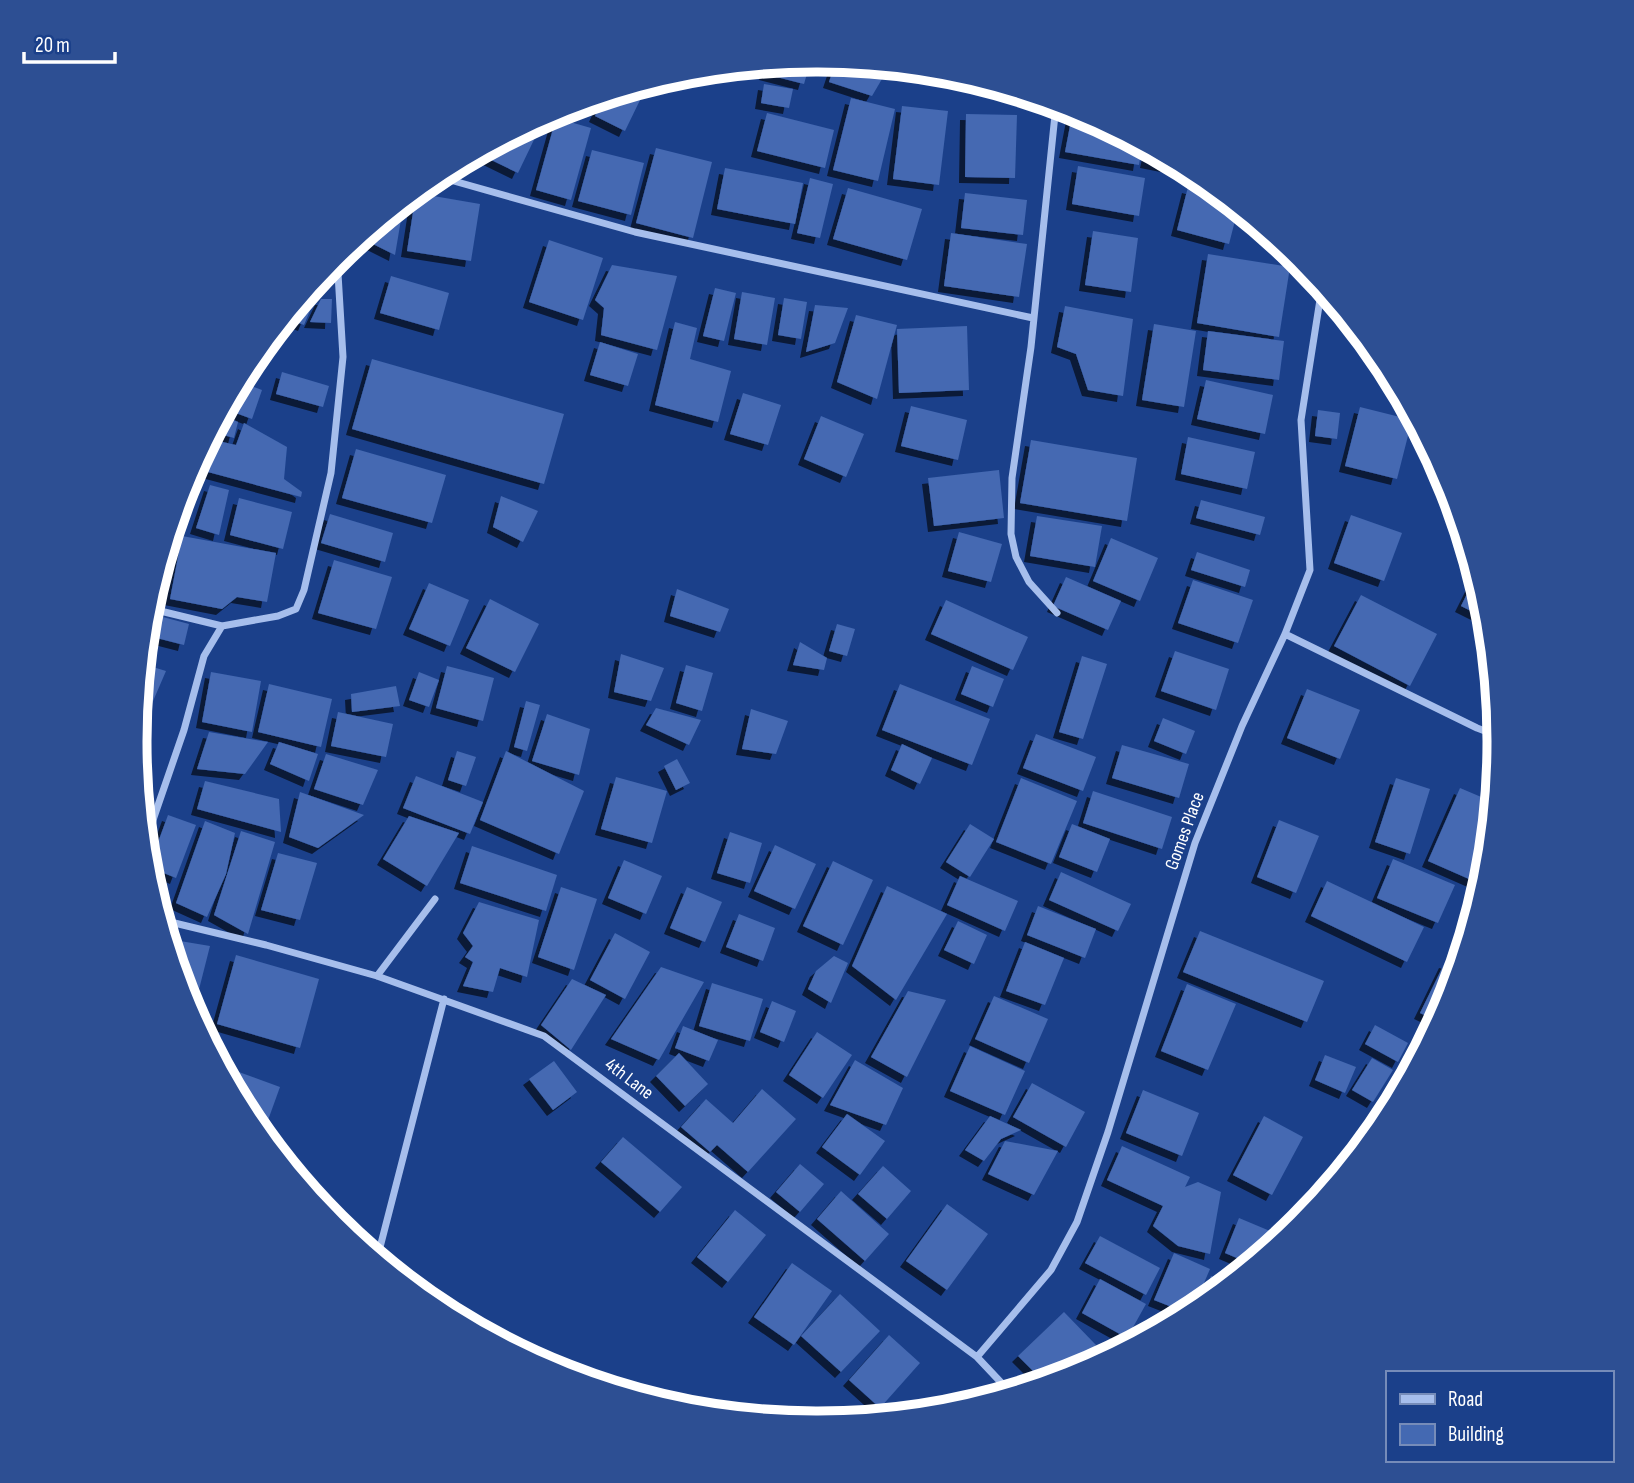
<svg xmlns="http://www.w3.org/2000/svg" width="1634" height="1483" font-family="'Sofia Sans Condensed',sans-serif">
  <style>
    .building { fill: #4469b2; filter: url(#shadow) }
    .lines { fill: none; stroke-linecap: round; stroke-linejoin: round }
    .minor { stroke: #a6beec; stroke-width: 7 }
    .labels { text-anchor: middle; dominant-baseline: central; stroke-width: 5; stroke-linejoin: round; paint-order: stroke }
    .street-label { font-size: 19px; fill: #fff; stroke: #1b408a }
    .rim { fill: none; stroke: #fff; stroke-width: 9 }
  </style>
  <defs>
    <filter id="shadow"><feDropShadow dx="-6" dy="6" stdDeviation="0" flood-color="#0009"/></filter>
  </defs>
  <rect width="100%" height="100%" fill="#1b408a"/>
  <path class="building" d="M811,60L804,84L765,74L768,64Z
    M836,61L889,67L872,96L829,82Z
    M960,76L1017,93L1016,95L959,82Z
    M764,84L793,89L789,108L761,103Z
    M625,91L641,98L625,131L595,116L604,97Z
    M851,98L895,109L878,181L833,170Z
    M902,106L948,111L939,185L893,179Z
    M1073,110L1142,146L1139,165L1065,152Z
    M767,113L834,130L825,168L757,151Z
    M966,114L1017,115L1015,178L965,177Z
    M556,118L591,128L571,200L536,190Z
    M541,120L543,121L518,173L479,154Z
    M656,148L712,162L693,238L636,223Z
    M1149,149L1187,170L1146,162Z
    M592,150L644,163L631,215L578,201Z
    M1078,166L1145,178L1139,216L1072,204Z
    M725,168L803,183L795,224L717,209Z
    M810,178L833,184L820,238L797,233Z
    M1188,187L1223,197L1238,209L1229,244L1177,230Z
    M848,188L922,209L907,260L833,239Z
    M416,193L480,204L471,261L407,251Z
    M965,193L1027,200L1023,235L961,228Z
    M404,202L395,255L365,240L364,235Z
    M1093,231L1138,238L1131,292L1085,285Z
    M951,233L1027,244L1019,297L944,286Z
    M549,240L603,258L583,320L529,302Z
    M1208,254L1290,267L1279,337L1197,323Z
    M612,265L677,276L657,350L601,335L604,308L595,300Z
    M321,276L324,277L304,325L286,318Z
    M391,276L449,293L439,330L380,313Z
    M715,288L736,293L724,341L703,336Z
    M742,292L775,298L767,345L734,339Z
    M784,298L807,302L801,339L778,335Z
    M321,299H332L331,323L310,322Z
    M815,305L848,308L835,343L806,352Z
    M1065,306L1133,319L1123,396L1088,390L1076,354L1057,347Z
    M856,315L897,325L877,399L837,382Z
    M675,322L697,328L690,359L731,371L718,422L655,405Z
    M1154,324L1196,331L1184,407L1142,400Z
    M967,326L969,390L899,393L897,329Z
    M1208,331L1284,341L1279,380L1203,370Z
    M600,342L638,354L628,386L590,375Z
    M264,346L257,367L249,364L250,362Z
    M372,359L564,414L544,484L352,429Z
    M282,372L329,386L323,407L276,394Z
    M1206,380L1273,395L1265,434L1197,419Z
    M240,382L262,390L252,419L225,409Z
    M743,393L781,405L768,445L730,434Z
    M911,406L967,420L958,460L901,446Z
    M1360,407L1412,420L1397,479L1345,466Z
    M1318,410L1340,413L1337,439L1315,436Z
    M222,415L238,422L234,438L213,432Z
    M821,416L864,434L846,477L804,459Z
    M244,423L287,447L284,479L302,492L301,497L193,468L209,439L236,445Z
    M1188,437L1255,452L1247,489L1181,474Z
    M1031,440L1137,458L1127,521L1020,503Z
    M356,449L446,475L432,523L342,498Z
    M999,470L1004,518L934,526L928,478Z
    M210,485L229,490L219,535L196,528Z
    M501,496L538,511L523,542L493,527Z
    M239,498L292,512L283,549L230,535Z
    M1201,500L1265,517L1260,535L1196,518Z
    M330,514L393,533L385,562L321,543Z
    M1351,515L1402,533L1384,581L1334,563Z
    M1037,516L1102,526L1095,567L1030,556Z
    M959,532L1002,544L991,582L948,571Z
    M182,536L276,553L267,602L237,597L222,609L170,599Z
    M1111,538L1158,558L1140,601L1093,581Z
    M1197,552L1250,570L1245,587L1191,570Z
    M334,560L392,577L376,629L318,613Z
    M1476,576L1486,609L1487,619L1461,606Z
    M1066,577L1121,601L1108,630L1053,606Z
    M1193,580L1253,600L1238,643L1178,623Z
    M429,583L469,600L450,646L409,629Z
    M677,589L729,609L720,632L670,616Z
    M1361,595L1437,634L1410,686L1334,646Z
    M490,599L539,624L515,672L466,648Z
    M946,600L1028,637L1013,670L931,634Z
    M148,613L189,624L184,645L145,635Z
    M837,624L855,629L847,656L829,651Z
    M800,642L827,658L824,670L793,665Z
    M1175,651L1229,669L1216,710L1161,691Z
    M621,654L664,668L651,701L614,692Z
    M1082,656L1107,664L1083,739L1059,732Z
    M143,664L166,671L135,743V741Z
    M686,665L713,673L702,711L676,703Z
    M447,666L494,678L483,721L436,708Z
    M972,666L1004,679L993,707L961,694Z
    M211,672L261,681L252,732L202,722Z
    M419,672L439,680L429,707L409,700Z
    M269,684L332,699L321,747L258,732Z
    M900,684L990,719L972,765L882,730Z
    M396,686L400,706L352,712L351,694Z
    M1307,689L1360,710L1340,759L1287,738Z
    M526,701L540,705L527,751L514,747Z
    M656,708L701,720L689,745L646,725Z
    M751,709L788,721L776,754L742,749Z
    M338,712L393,724L386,757L331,746Z
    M547,714L590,729L579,775L532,761Z
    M1163,718L1195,731L1186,754L1154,741Z
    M209,732L268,742L245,774L197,769Z
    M1036,734L1096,757L1083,791L1023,768Z
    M279,742L318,754L309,781L270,764Z
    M902,744L932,758L920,784L891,770Z
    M1122,745L1189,764L1179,798L1112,778Z
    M457,751L476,757L466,786L448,780Z
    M506,751L584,791L559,854L480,820Z
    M326,754L378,770L363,805L314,789Z
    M677,759L690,783L676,790L664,766Z
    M416,776L483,802L470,834L403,808Z
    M616,777L667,791L652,843L601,829Z
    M1021,778L1077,801L1051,864L996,842Z
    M1396,778L1430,789L1410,854L1375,842Z
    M205,781L279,799L281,832L197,809Z
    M1460,788L1493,802L1487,861L1478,883L1428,861Z
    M1093,791L1172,817L1162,849L1083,823Z
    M300,792L364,815L318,848L289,837Z
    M168,815L196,825L176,878L149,867Z
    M409,816L459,833L427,886L383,859Z
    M1279,820L1319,836L1296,893L1257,877Z
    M205,821L235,833L226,874L207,917L176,903Z
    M970,824L994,839L970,877L946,862Z
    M1072,824L1110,839L1097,872L1059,857Z
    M241,831L275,842L248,934L214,915Z
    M730,832L762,843L750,883L717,873Z
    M775,845L816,864L795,909L754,891Z
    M472,846L557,875L546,911L460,883Z
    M278,853L317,863L300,920L261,910Z
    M1393,859L1455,885L1438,923L1377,898Z
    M624,860L662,876L646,914L608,898Z
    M833,861L873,880L843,945L803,926Z
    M1061,872L1131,904L1118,931L1049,900Z
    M960,876L1018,901L1005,931L947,905Z
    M1327,881L1424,927L1407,962L1311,916Z
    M887,886L947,914L896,1000L852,966Z
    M561,887L597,899L574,970L538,957Z
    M687,887L722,902L705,942L670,928Z
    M479,902L539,920L527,977L500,968L493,992L463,986L473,962L465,957L473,946L463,933Z
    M1038,906L1096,929L1085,958L1027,935Z
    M739,914L775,928L763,961L726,947Z
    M958,921L987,935L974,964L944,950Z
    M1200,931L1324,981L1307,1022L1183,972Z
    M615,933L650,952L625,999L590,980Z
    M168,939L210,946L193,1013L187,1002Z
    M1025,942L1064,958L1045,1005L1006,991Z
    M236,955L319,979L300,1048L217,1024Z
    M834,956L848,963L831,1003L808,989L816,971Z
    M1445,962L1459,965L1447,1003L1437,1021L1420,1013Z
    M661,967L704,982L659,1060L611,1039Z
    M572,979L606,995L571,1050L541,1025Z
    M712,983L763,999L750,1041L699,1026Z
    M1187,984L1236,1004L1208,1070L1161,1051Z
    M908,991L946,1000L907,1077L871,1057Z
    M994,996L1048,1019L1029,1063L975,1039Z
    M772,1001L796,1011L784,1042L760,1032Z
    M1375,1025L1408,1043L1398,1062L1365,1044Z
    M683,1026L718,1040L709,1061L675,1048Z
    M817,1032L852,1055L823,1098L789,1075Z
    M970,1046L1025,1071L1005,1115L950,1091Z
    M679,1053L708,1084L685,1106L656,1076Z
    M1325,1055L1356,1067L1345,1093L1315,1080Z
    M1372,1058L1393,1070L1373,1102L1352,1090Z
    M855,1060L903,1088L886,1125L830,1105Z
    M554,1061L577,1092L553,1110L529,1079Z
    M225,1067L280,1087L263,1134L250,1120L223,1071Z
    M1032,1083L1085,1112L1066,1147L1013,1117Z
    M762,1089L796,1119L748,1172L717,1145L710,1152L681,1127L706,1099L733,1123Z
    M1143,1090L1199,1113L1182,1156L1126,1133Z
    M847,1114L885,1141L860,1175L822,1147Z
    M990,1116L1021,1130L1001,1139L984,1161L965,1150Z
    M1264,1116L1303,1137L1272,1195L1233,1175Z
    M623,1137L682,1187L660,1212L601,1162Z
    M1005,1141L1058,1151L1034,1195L988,1174Z
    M1122,1146L1190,1177L1185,1187L1198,1182L1221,1192L1210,1254L1178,1246L1153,1226L1163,1206L1107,1180Z
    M800,1164L824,1184L800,1212L776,1192Z
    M883,1166L911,1191L887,1219L858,1194Z
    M841,1191L889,1234L865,1261L817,1219Z
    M947,1204L988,1234L947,1290L906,1261Z
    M735,1210L766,1235L728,1282L697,1257Z
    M1239,1218L1270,1231L1259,1256L1251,1264L1225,1253Z
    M1100,1236L1160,1268L1146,1295L1085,1263Z
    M1174,1253L1210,1269L1192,1311L1187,1313L1154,1300Z
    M792,1263L832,1291L794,1345L754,1317Z
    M1211,1276L1228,1282L1200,1305Z
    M1100,1279L1146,1304L1127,1338L1082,1313Z
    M840,1294L880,1331L841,1372L801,1336Z
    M1064,1312L1096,1345L1066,1375L1044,1382L1018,1356Z
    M889,1335L920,1363L880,1408L849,1380Z
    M1100,1349L1109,1355L1088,1366Z
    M969,1389L983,1401L949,1411Z"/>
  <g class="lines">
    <path class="minor" d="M1056,105L1031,347L1012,478L1011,534L1016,557L1029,582L1057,613
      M436,176L635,232L1033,318
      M148,608L222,626
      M1285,634L1477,728L1498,736
      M146,851L154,817L184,730L204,656L222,626L278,616L296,609L304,590L331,473L343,357L337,257
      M162,920L266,945L377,976L544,1036L977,1357L1010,1392
      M377,976L435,899
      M377,1259L444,999
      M977,1357L1051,1270L1077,1222L1108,1132L1195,843L1242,726L1285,634L1310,570L1301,420L1322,287"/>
  </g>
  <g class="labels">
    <g class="street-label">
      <text transform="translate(1185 831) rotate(-70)">Gomes Place</text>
      <text transform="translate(629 1079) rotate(37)">4th Lane</text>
    </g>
  </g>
  <path d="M0 0H1634V1483H0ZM816 72H818A669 669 0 0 1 1487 741V742A669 669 0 0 1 818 1411H816A669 669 0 0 1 147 742V741A669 669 0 0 1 816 72Z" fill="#2d4f93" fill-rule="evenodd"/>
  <path class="rim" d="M816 72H818A669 669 0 0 1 1487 741V742A669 669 0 0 1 818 1411H816A669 669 0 0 1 147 742V741A669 669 0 0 1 816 72Z"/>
  <rect x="1386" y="1371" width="228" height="91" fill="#1b408a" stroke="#768cb9" stroke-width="2"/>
  <rect x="1400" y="1394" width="35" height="10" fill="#a6beec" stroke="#768cb9" stroke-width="2"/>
  <text x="1448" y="1406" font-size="21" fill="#ffffff">Road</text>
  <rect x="1400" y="1424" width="35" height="21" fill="#4469b2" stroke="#768cb9" stroke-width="2"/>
  <text x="1448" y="1441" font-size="21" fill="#ffffff">Building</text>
  <path d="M24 52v10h91v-10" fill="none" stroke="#ffffff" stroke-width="3.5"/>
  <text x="35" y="52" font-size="21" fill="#ffffff" stroke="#1b408a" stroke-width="5" paint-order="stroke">20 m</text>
</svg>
